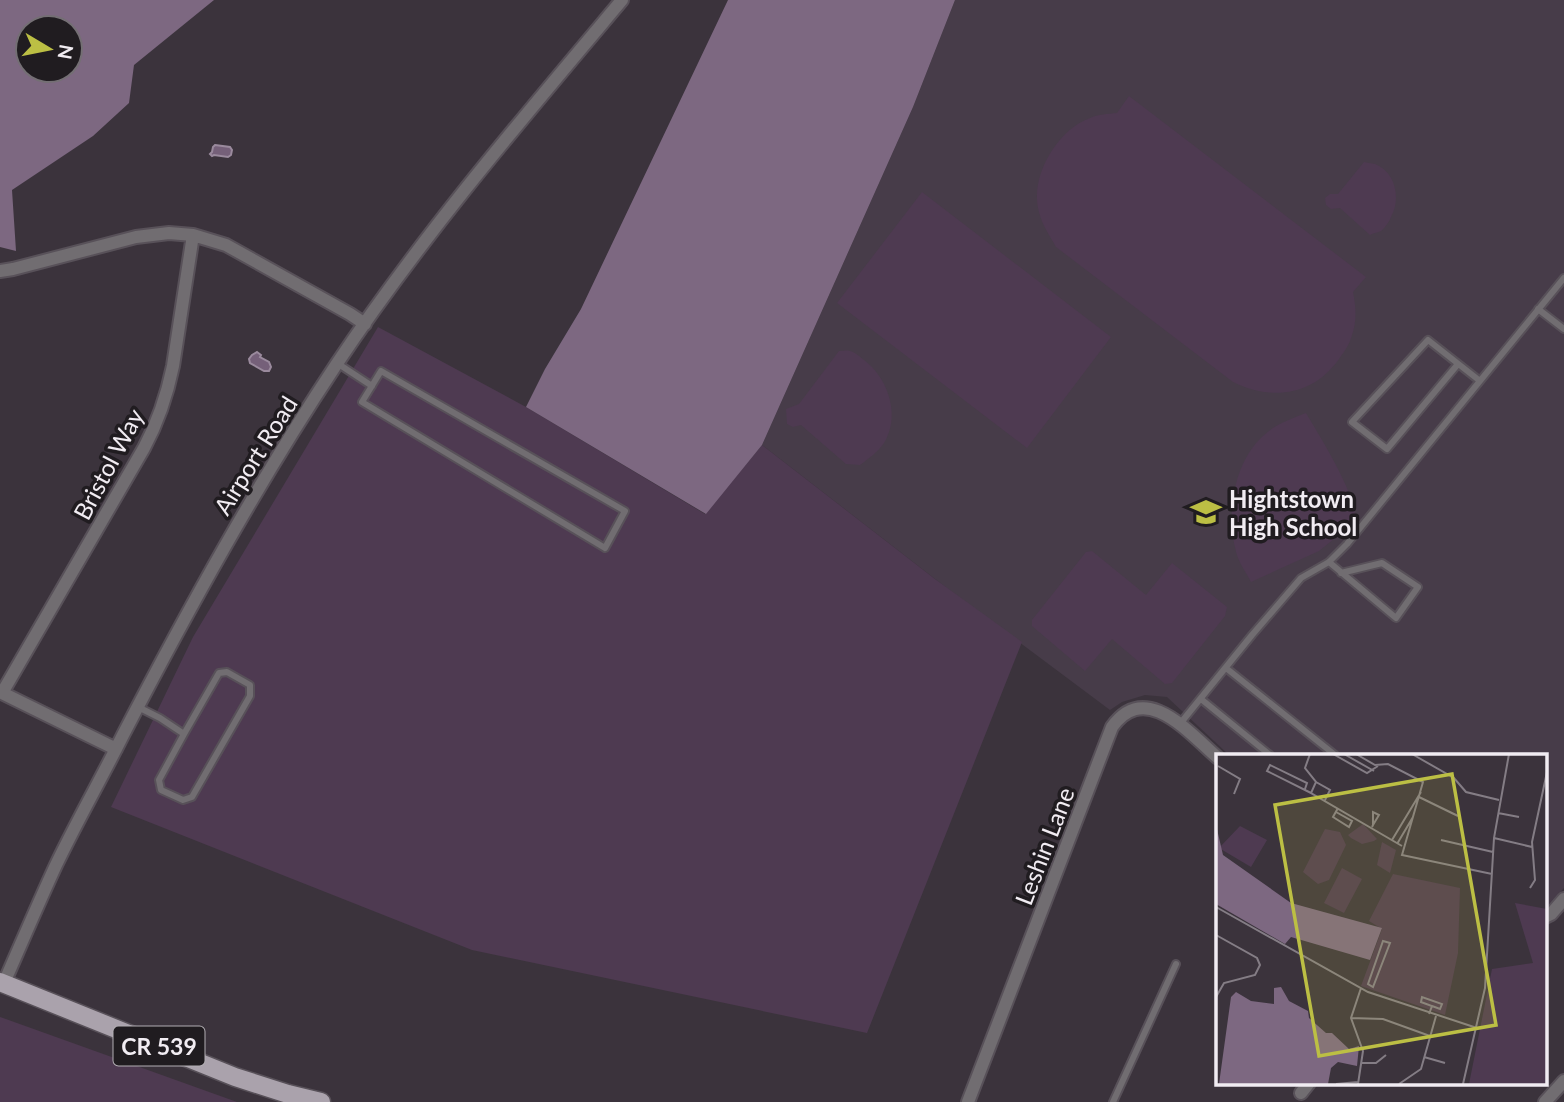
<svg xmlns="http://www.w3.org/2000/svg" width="1564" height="1102" font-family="Lato,sans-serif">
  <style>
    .built { fill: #473c49 }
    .green { fill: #4e3a51 }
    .forest { fill: #7d6881; fill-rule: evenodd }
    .water { fill: #756079; stroke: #9a8a9d; stroke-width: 2 }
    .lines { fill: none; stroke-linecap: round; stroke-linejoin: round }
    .lane-casing { stroke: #585159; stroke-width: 10 }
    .street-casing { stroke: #585159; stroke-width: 16 }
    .primary-casing { stroke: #585159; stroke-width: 21 }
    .lane { stroke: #716d71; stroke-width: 6 }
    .street { stroke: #716d71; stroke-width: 12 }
    .primary { stroke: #aaa2ac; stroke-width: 18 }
    .labels { text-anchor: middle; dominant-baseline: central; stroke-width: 7; stroke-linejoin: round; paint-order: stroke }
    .shield { fill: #201c20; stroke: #b2aeb3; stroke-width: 2 }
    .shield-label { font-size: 23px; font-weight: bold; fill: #f1ecf2 }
    .street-label { font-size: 24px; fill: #f1ecf2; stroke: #201c20 }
    .poi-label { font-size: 24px; font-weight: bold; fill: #f1ecf2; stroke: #201c20; text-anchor: start }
    .inset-road { fill: none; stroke: #847d85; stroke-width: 2 }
    .view { fill: #bcbf44; fill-opacity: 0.15; stroke: #bcbf44; stroke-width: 3.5 }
    .inset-edge { fill: none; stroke: #f1ecf2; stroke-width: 3.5 }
  </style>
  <rect width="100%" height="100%" fill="#3b333c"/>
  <path class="built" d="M955,0H1564V888L1545,908V755H1229L1167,697L1145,695L1122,702L1110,710L935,579L762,445L913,107Z"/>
  <path class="green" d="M1129,96L1366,277L1353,292C1356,307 1357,321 1352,335C1350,344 1344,352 1339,359C1313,396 1271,401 1233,382L1056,247C1050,236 1042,225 1039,212C1029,177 1057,130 1090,118C1098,114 1108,114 1117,113Z
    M1364,162C1367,163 1371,163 1375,164C1396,172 1401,199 1391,217C1389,222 1385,228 1381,231C1377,233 1373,233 1370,235L1340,208L1331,209L1326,205L1325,198L1330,194H1338Z
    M922,192L1111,337L1027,448L837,303Z
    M378,327L526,407L705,514L762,445L935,579L1022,642L867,1033L472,950L111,807L193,637Z
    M839,351C843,351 847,350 850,351C855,352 860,357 864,360C888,378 901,415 884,443C878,452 868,459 860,465L846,464L801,425L793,427L787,424L786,409L799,404Z
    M1306,413C1319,435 1360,500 1355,522L1319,551L1251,582C1247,574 1241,566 1238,558C1225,520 1232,464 1263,436C1275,424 1291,419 1306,413Z
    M1092,551L1146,595L1172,563L1227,607L1225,616L1172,683L1165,684L1112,639L1085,671L1032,626V620L1086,552Z
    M0,1017L3,1018L237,1102H0Z"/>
  <path class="forest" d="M0,0H214L134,65L129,103L93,136L12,190L16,251L0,247ZM28,28H70V70H28Z
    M728,0H955L913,107L762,445L706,514L526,407L545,369L581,309Z"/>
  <path class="water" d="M215,145L230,147L232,150L231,155L228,157L214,155L212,156L210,154L212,152L213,147Z
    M257,352L261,355L260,357L269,362L271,367L269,371H264L250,363L249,359L252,355Z"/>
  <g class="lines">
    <g class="lane-casing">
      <path id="lane" d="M1538,309L1564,329
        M337,363L372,386
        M1458,364L1387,449L1352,422L1428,340L1480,381
        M381,371L625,511L605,548L362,402Z
        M1329,562L1396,618L1418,587L1382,563L1341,573
        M1226,668L1335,755
        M1201,699L1270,755
        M138,707L160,718L184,734L219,673L227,672L250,685V696L192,797L183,800L161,790L159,780L184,734
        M1179,725L1252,635L1301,578L1329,562L1347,544L1564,278
        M1113,1102L1176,964"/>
    </g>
    <g class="street-casing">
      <path id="street" d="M0,271L13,269L136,237L169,233L193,235L226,245L350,314L365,324
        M0,692L116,749
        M2,693L144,448C158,422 167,395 173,366L193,235
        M1545,917L1551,914L1564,899
        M4,983C21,944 38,904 56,865C77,821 101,779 123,735C189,608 257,484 336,365C422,236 522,119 622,0
        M1301,1093L1309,1083
        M968,1102L1112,727C1146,680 1189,733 1218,758
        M1545,1102L1564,1081"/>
    </g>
    <g class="primary-casing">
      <path id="primary" d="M0,982L235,1077L288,1094L321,1102"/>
    </g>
    <use href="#lane" class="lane"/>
    <use href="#street" class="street"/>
    <use href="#primary" class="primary"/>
  </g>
  <defs>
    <g id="school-bare" transform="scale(2.415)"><path d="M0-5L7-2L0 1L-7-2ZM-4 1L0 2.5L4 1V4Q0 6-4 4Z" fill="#bcbf44" stroke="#201c20" stroke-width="2.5" paint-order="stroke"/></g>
  </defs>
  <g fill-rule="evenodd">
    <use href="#school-bare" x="1206" y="512"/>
  </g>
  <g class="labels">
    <rect class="shield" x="113.5" y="1026.5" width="91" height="39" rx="5"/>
    <g class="shield-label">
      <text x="159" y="1046">CR 539</text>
    </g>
    <g class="street-label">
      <text transform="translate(255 455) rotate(-58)">Airport Road</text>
      <text transform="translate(108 464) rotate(-62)">Bristol Way</text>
      <text transform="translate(1044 846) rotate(-69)">Leshin Lane</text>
    </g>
    <g class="poi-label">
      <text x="1229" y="498">Hightstown<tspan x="1229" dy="28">High School</tspan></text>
    </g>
  </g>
  <g transform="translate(1216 754)">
    <rect width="331" height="331" fill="#3b333c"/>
    <path d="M147,70L161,85L158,87L146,90L135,84L132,81ZM24,72L51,86L35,113L3,94ZM109,75L124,78L130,91L113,126L102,130L87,118ZM166,88L180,96L174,119L161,111ZM126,114L146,125L128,159L108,149ZM177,120L244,134L242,199L229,261L145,232L166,175L153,167ZM299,149L331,155V330H253L276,215L317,209Z" fill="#4e3a51"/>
    <path d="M0,71L7,101L75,149L166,174L154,206L75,183L69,190L0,150ZM65,233L73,247L92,257L93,264L110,279H116L133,295L143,292L141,312L122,308L115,314L112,330H3L15,243L20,238L35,247L58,250V234Z" fill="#7d6881"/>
    <path class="inset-road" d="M94,0L89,14L100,28L95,39L186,92M117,0L151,19L162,12M128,0L158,17M140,0L159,11L172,10L207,28L186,101L276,120M196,0L238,24L250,38L283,46M2,12L24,25L18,40M100,28L114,36L109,46M89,35L91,29L54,11L51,17L95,39M203,43L242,62M120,58L136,67L133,73L117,63L122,54M282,59L303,63M156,73L157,71L163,61L157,58V71M278,84L316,93M176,86L205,38M225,86L277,98M181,90L197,63M314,134L319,126L316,88L331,18M0,153L152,238L261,274M0,181L41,204L44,211L39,221L8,229L0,243M167,187L174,189L157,233L152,230ZM213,260L216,252L205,248L206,243L226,250L224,255L216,252M135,264L167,265L214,282M208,303L229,309M146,309H160L170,301M120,330L142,328M142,330L147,297L135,264L145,234M183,330L205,315L220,262M247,330L269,234L278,84L293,0"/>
    <path class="view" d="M236,20L280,271L103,302L59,51Z"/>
    <rect width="331" height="331" class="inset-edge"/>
  </g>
  <g transform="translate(49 49) rotate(100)"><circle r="33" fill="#201c20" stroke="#746f74" stroke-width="2"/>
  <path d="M0-5L12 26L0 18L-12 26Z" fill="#bcbf44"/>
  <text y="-10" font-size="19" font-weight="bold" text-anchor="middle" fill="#f1ecf2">N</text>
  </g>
</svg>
